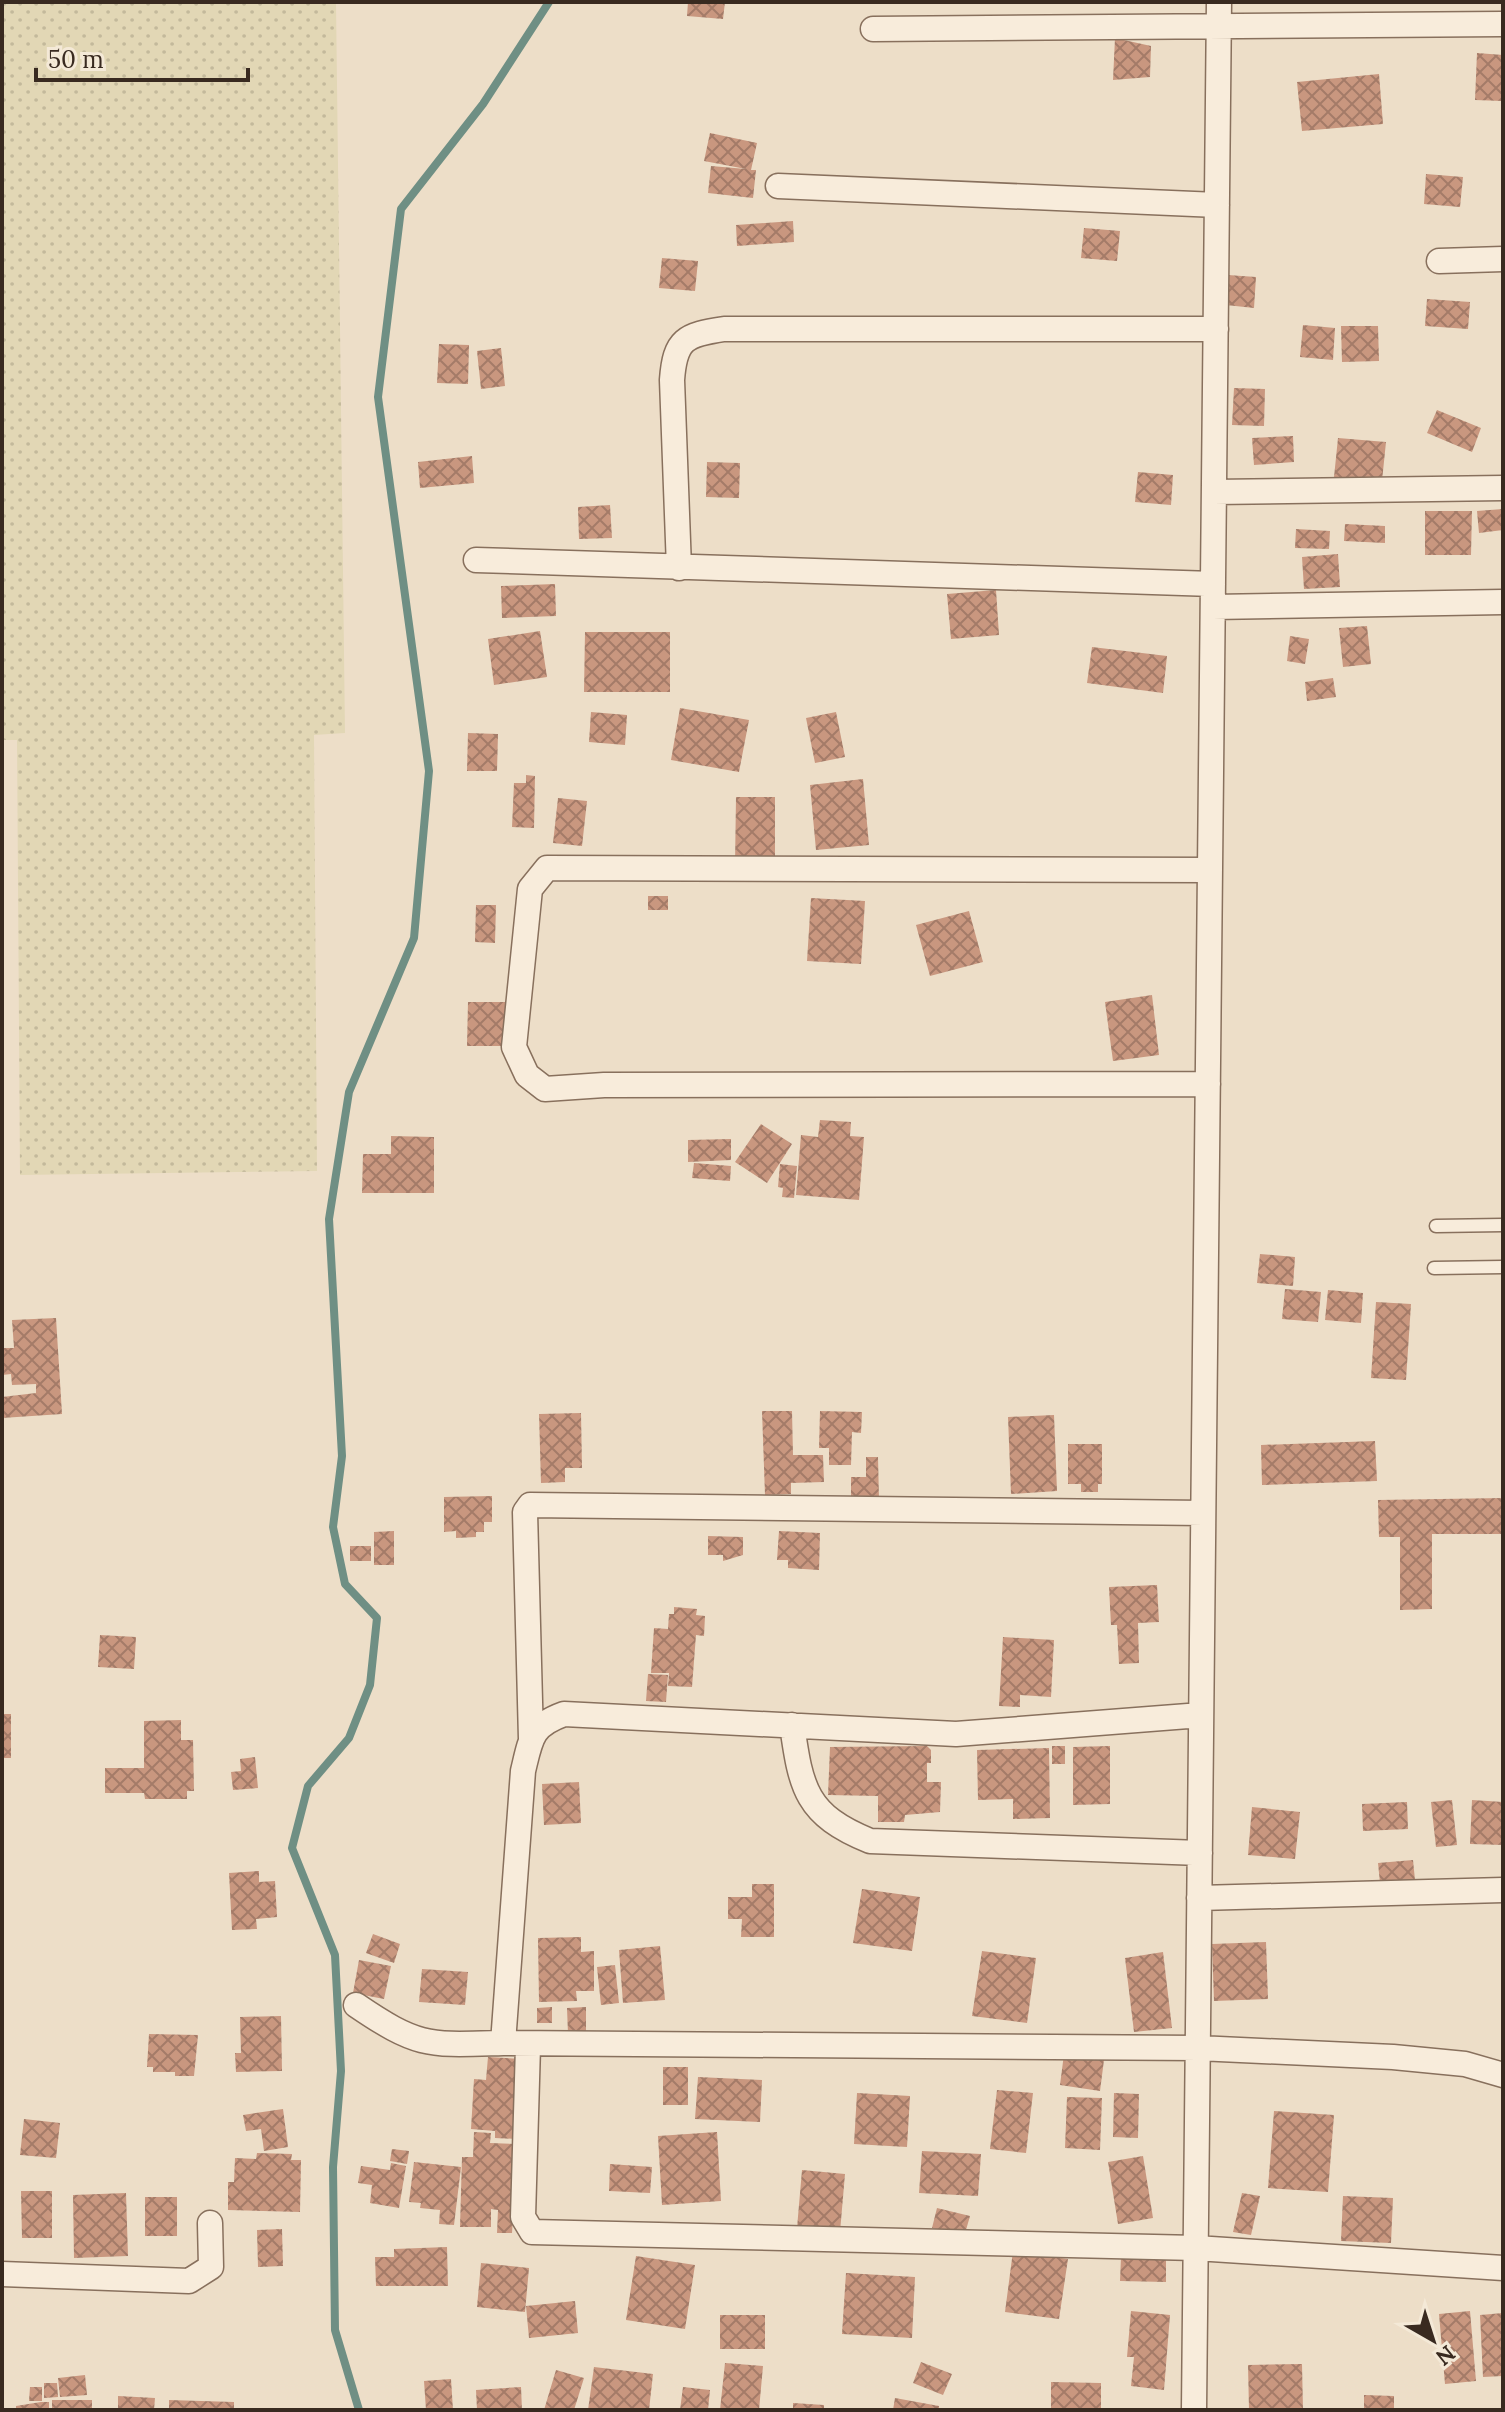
<svg xmlns="http://www.w3.org/2000/svg" width="1505" height="2412" font-family="Lora,serif">
  <style>
    .farmland { fill: url(#farmland-dots) }
    .lines { fill: none; stroke-linecap: round; stroke-linejoin: round }
    .stream { stroke: #6f8f84; stroke-width: 8 }
    .building { fill: url(#building-cross-hatch) }
    .lane-casing { stroke: #88705d; stroke-width: 15 }
    .street-casing { stroke: #88705d; stroke-width: 27 }
    .lane { stroke: #f8ecdb; stroke-width: 12 }
    .street { stroke: #f8ecdb; stroke-width: 24 }
  </style>
  <defs>
    <pattern id="farmland-dots" width="8" height="8" patternUnits="userSpaceOnUse" patternTransform="scale(2)"><rect width="8" height="8" fill="#e2d7b5"/><path d="M2 2h.1M6 6h.1" fill="none" stroke="#c3b99b" stroke-width="1.8" stroke-linecap="round"/></pattern>
    <pattern id="building-cross-hatch" width="8" height="8" patternUnits="userSpaceOnUse" patternTransform="scale(2)"><rect width="8" height="8" fill="#c9977f"/><path d="M0 0l8 8M0 8l8-8" fill="none" stroke="#a47b68"/></pattern>
  </defs>
  <rect width="100%" height="100%" fill="#eddec8"/>
  <path class="farmland" d="M2,2H336L345,733L314,735L317,1171L20,1175L17,740H2Z"/>
  <g class="lines">
    <path class="stream" d="M359,2410L335,2330L333,2167L341,2071L335,1955L292,1848L308,1786L349,1738L370,1685L377,1618L345,1584L333,1527L342,1456L329,1219L349,1092L414,938L429,771L378,397L401,209L483,104L549,2"/>
  </g>
  <path class="building" d="M688,2H725L723,19L687,16Z
    M1115,38L1151,46L1150,77L1113,80Z
    M1477,53L1503,55L1502,101L1475,100Z
    M1379,74L1383,124L1302,131L1297,82Z
    M710,133L757,143L751,170H756L753,198L708,193L711,166L746,169L704,161Z
    M1426,174L1463,177L1460,207L1424,204Z
    M793,221L794,242L737,246L736,225Z
    M1084,228L1120,231L1117,261L1081,258Z
    M662,258L698,261L695,291L659,288Z
    M1228,275L1256,277L1254,308L1226,305Z
    M1427,299L1470,302L1468,329L1425,326Z
    M1303,325L1335,328L1333,360L1300,357Z
    M1341,326H1378L1379,361L1342,362Z
    M439,344L469,345L468,384L437,383Z
    M501,348L505,386L481,389L477,351Z
    M1234,388L1265,389L1264,426L1232,425Z
    M1437,410L1481,428L1472,452L1427,433Z
    M1293,436L1294,462L1254,465L1252,438Z
    M1338,438L1386,442L1382,481L1334,477Z
    M472,456L474,483L420,488L418,462Z
    M707,462L740,463L739,498L706,497Z
    M1138,472L1173,475L1171,505L1135,502Z
    M610,505L612,538L579,539L578,507Z
    M1503,509V530L1479,533L1477,511Z
    M1425,511H1472L1471,555H1425Z
    M1345,524L1385,526V543L1344,541Z
    M1296,529L1330,531L1329,549L1295,548Z
    M1338,554L1340,587L1304,589L1302,557Z
    M555,584L556,616L502,618L501,586Z
    M996,590L999,635L951,639L947,594Z
    M1367,626L1371,664L1343,667L1339,628Z
    M540,631L547,677L494,685L488,639Z
    M585,632H670V692H584Z
    M1290,636L1309,639L1305,664L1287,661Z
    M1092,647L1167,656L1163,693L1087,683Z
    M1333,678L1336,697L1307,701L1305,682Z
    M680,708L749,720L739,772L671,760Z
    M591,712L627,715L625,745L589,742Z
    M836,712L845,757L815,763L806,718Z
    M468,733L498,734L497,771H467Z
    M526,775L535,776L534,828L512,827L514,783H526Z
    M863,779L869,845L816,850L810,785Z
    M736,797H775V865H735Z
    M558,798L587,801L582,846L553,843Z
    M648,896H668V910H648Z
    M811,898L865,901L861,964L807,961Z
    M476,905H496L495,943L475,942Z
    M969,911L983,962L930,976L916,925Z
    M1152,995L1159,1055L1113,1061L1105,1002Z
    M468,1002H505V1046H467Z
    M820,1120L851,1122L850,1136L864,1137L859,1200L796,1195L801,1135L818,1137Z
    M761,1124L792,1144L767,1183L735,1162Z
    M391,1136L434,1137V1193H362L363,1154H391Z
    M731,1139V1160L688,1162V1140Z
    M694,1163L731,1166L730,1181L692,1178Z
    M780,1164L797,1166L794,1198L782,1197L783,1188L778,1187Z
    M1260,1254L1295,1257L1293,1286L1257,1283Z
    M1285,1289L1321,1292L1318,1322L1282,1319Z
    M1328,1290L1363,1293L1361,1323L1325,1320Z
    M1376,1302L1411,1304L1406,1380L1371,1378Z
    M56,1318L62,1414L2,1418V1397L36,1393V1384L12,1385L11,1374L2,1375V1348H14L12,1320Z
    M762,1411H792L793,1455H823L824,1482L791,1483V1494L765,1495Z
    M820,1411L862,1412L861,1433L852,1432L851,1465H829V1448H819Z
    M581,1413L582,1468H565V1482L541,1483L539,1414Z
    M1054,1415L1057,1491L1011,1494L1008,1417Z
    M1375,1441L1377,1481L1262,1485L1261,1445Z
    M1068,1444H1102V1484H1098V1492H1081V1484H1068Z
    M866,1457H878L879,1499H851V1477H866Z
    M492,1496V1522H484V1532H476V1537L456,1538V1531L444,1532V1497Z
    M1503,1498V1534H1432V1609L1400,1610V1537H1379L1378,1500Z
    M394,1531V1565H374V1532Z
    M779,1531L820,1533L819,1570L788,1568V1560H777Z
    M708,1536L743,1537V1555L723,1561V1555H708Z
    M350,1546H371V1561H350Z
    M1157,1585L1159,1622L1138,1623L1139,1663L1119,1664L1117,1625H1111L1109,1587Z
    M674,1607L697,1609L696,1615L705,1616L704,1636L696,1635L692,1687L668,1686L669,1673H651L654,1628L668,1629L669,1614H674Z
    M100,1635L136,1637L134,1669L98,1667Z
    M1003,1637L1054,1640L1051,1697L1020,1695V1707L999,1706Z
    M648,1674L668,1675L666,1702L646,1701Z
    M2,1714H11V1758H2Z
    M181,1720V1740H193L194,1791H187V1799H145L144,1793H105V1768H144V1721Z
    M927,1746L931,1750V1763H927V1782H941L940,1812L905,1815L904,1822H878V1796L828,1795L830,1747Z
    M1052,1746H1065V1764H1052Z
    M1110,1746V1804L1073,1805V1747Z
    M1049,1748L1050,1818L1013,1819V1799L978,1800L977,1750Z
    M255,1757L258,1788L233,1790L231,1772L241,1771L240,1759Z
    M579,1782L581,1823L544,1825L542,1784Z
    M1452,1800L1457,1845L1436,1847L1431,1802Z
    M1472,1800L1503,1802V1845L1470,1844Z
    M1407,1802L1408,1829L1363,1831L1362,1804Z
    M1252,1807L1300,1812L1295,1859L1248,1855Z
    M1413,1860L1415,1880L1380,1883L1378,1863Z
    M259,1871V1882L275,1881L277,1917L256,1919L257,1929L232,1930L229,1873Z
    M752,1884H774V1937H741L742,1919H728V1897H752Z
    M862,1889L920,1897L912,1951L853,1943Z
    M373,1934L400,1944L394,1963L366,1953Z
    M581,1937V1952L594,1951V1991H576L577,2001L539,2002L538,1938Z
    M1266,1942L1268,1999L1214,2001L1212,1944Z
    M660,1946L665,2000L623,2003L619,1950Z
    M982,1951L1036,1958L1027,2023L972,2016Z
    M1163,1952L1172,2028L1134,2032L1125,1958Z
    M359,1960L391,1966L384,1999L353,1993Z
    M615,1965L619,2003L601,2005L597,1967Z
    M422,1969L468,1972L465,2005L419,2002Z
    M552,2007V2023H537V2008Z
    M586,2007V2033L568,2034L567,2008Z
    M281,2016L282,2071L236,2072L235,2053H241L240,2017Z
    M149,2034L198,2035L194,2076H175V2072H153V2067H147Z
    M1064,2054L1104,2060L1100,2091L1060,2085Z
    M488,2057L523,2059L517,2139L495,2138V2131L471,2129L474,2079L486,2080Z
    M663,2067H688V2105H663Z
    M698,2077L762,2080L760,2122L695,2119Z
    M997,2090L1033,2093L1026,2153L990,2149Z
    M857,2093L910,2096L907,2147L854,2144Z
    M1114,2093L1139,2094L1138,2138L1113,2137Z
    M1067,2097L1102,2098L1100,2150L1065,2148Z
    M283,2109L288,2147L264,2151L261,2129L246,2131L243,2115Z
    M1274,2111L1334,2115L1328,2192L1268,2188Z
    M24,2119L60,2123L56,2158L20,2155Z
    M474,2132L491,2133L490,2143L518,2144L512,2233H497L498,2210L491,2209V2227H460L462,2157H473Z
    M717,2132L721,2201L662,2205L658,2136Z
    M392,2149L409,2151L407,2164L390,2161Z
    M922,2151L981,2154L978,2196L919,2193Z
    M257,2153L292,2154L291,2160H301L300,2212L228,2210V2182H234L235,2158L256,2159Z
    M1143,2156L1153,2218L1118,2224L1108,2162Z
    M414,2162L461,2167L454,2225L439,2224L440,2210L420,2208L421,2203L409,2202Z
    M391,2163L406,2166L399,2208L370,2203L372,2185L358,2183L361,2166L390,2170Z
    M610,2164L652,2167L650,2193L609,2191Z
    M802,2170L845,2174L840,2232L797,2228Z
    M21,2191H52V2238H22Z
    M126,2193L128,2256L74,2258L73,2195Z
    M1242,2193L1260,2196L1251,2235L1233,2232Z
    M1343,2196L1393,2198L1391,2243L1341,2241Z
    M145,2197H177V2236H145Z
    M937,2208L970,2216L964,2237L932,2228Z
    M282,2229L283,2266L258,2267L257,2230Z
    M447,2247L448,2286H376L375,2257H394V2249Z
    M1013,2251L1068,2259L1059,2319L1005,2312Z
    M636,2256L695,2265L685,2329L626,2320Z
    M1121,2257L1166,2258V2282L1120,2281Z
    M481,2263L529,2268L525,2312L477,2307Z
    M846,2273L915,2277L912,2338L842,2334Z
    M575,2301L578,2333L529,2338L526,2306Z
    M1131,2311L1170,2315L1164,2390L1131,2386L1134,2357H1127Z
    M1470,2311L1476,2381L1445,2384L1439,2314Z
    M1503,2313V2376L1483,2377L1480,2315Z
    M720,2315H765V2349H720Z
    M921,2362L952,2374L943,2395L913,2383Z
    M725,2363L763,2366L759,2410H720Z
    M1302,2364L1303,2410H1249L1248,2365Z
    M594,2367L653,2374L649,2410H588Z
    M556,2370L584,2378L574,2410H544Z
    M85,2375L87,2395L60,2397L58,2378Z
    M451,2379L453,2410H426L424,2381Z
    M1051,2382L1101,2383V2410H1051Z
    M44,2383H57L58,2397L44,2398Z
    M30,2387H42V2401H29Z
    M521,2387L522,2410H477L476,2390Z
    M683,2387L710,2390L708,2410H680Z
    M1364,2395L1394,2396V2410H1364Z
    M118,2396L155,2398L154,2410H118Z
    M895,2398L939,2406V2410H893Z
    M52,2400H92V2410H52Z
    M169,2400L234,2402V2410H169Z
    M41,2402H49V2410H16V2406Z
    M793,2403L824,2405V2410H793Z"/>
  <g class="lines">
    <g class="lane-casing">
      <path id="lane" d="M1436,1226L1503,1225
        M1434,1268L1503,1267"/>
    </g>
    <g class="street-casing">
      <path id="street" d="M873,29L1503,24
        M778,186L1217,205
        M1439,261L1503,259
        M1214,492L1503,488
        M476,560L1213,584
        M679,568L672,380C675,339 685,335 724,329H1216
        M1213,607L1503,602
        M1208,1084L604,1085L545,1089L527,1075L514,1047L530,889L547,868L1210,870
        M1201,1715L956,1734L564,1714C531,1726 531,1738 523,1771L503,2043L1198,2048L1393,2057L1465,2064L1503,2075
        M792,1725C801,1789 806,1815 870,1841L1200,1853
        M531,1739L525,1512L530,1505L1203,1513
        M1199,1898L1503,1890
        M356,2005C419,2048 429,2045 503,2043
        M528,2046L523,2217L532,2232L1196,2248L1503,2268
        M2,2274L189,2281L211,2267L210,2223
        M1194,2410L1219,2"/>
    </g>
    <use href="#lane" class="lane"/>
    <use href="#street" class="street"/>
  </g>
  <rect width="1505" height="2412" fill="none" stroke="#392a20" stroke-width="8"/>
  <g transform="translate(1433 2340) rotate(141)" stroke="#f4e9d7" stroke-width="6" paint-order="stroke">
  <path d="M0-6L14 30L0 20L-14 30Z" fill="#392a20"/>
  <text y="-12" font-size="22" font-weight="bold" text-anchor="middle" fill="#392a20">N</text>
  </g>
  <path d="M36 68v12h212v-12" fill="none" stroke="#392a20" stroke-width="4"/>
  <text x="48" y="68" font-size="24" fill="#392a20" stroke="#f4e9d7" stroke-width="6" paint-order="stroke">50 m</text>
</svg>
